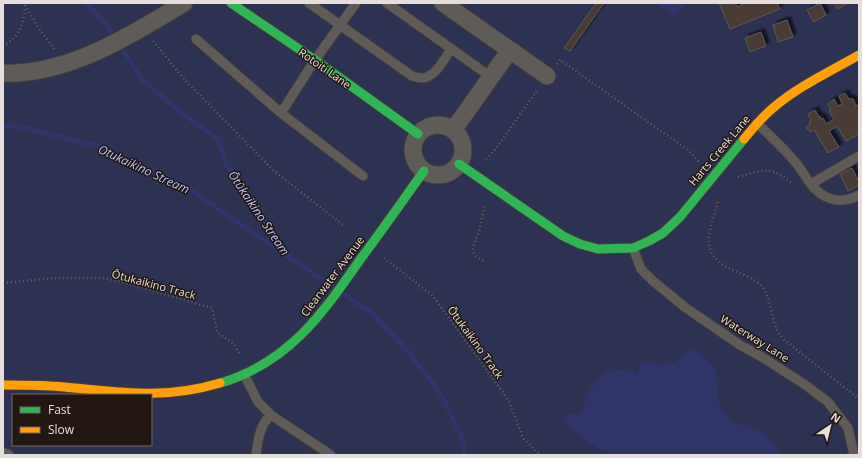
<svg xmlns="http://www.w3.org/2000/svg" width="862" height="458" font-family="'Open Sans',sans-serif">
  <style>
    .green { fill: #2d3252; fill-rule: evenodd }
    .water { fill: #303469 }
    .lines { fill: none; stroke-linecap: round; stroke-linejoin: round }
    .stream { stroke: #303469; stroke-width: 5 }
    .building { fill: #493a34; stroke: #5d5755; filter: url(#shadow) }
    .lane-casing { stroke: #443e3c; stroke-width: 11 }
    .street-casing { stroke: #443e3c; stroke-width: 19 }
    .fast-casing { stroke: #443e3c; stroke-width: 11 }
    .slow-casing { stroke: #443e3c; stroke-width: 11 }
    .path { stroke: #64605e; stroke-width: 2.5; stroke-dasharray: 1 3; stroke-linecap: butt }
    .lane { stroke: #5f5b59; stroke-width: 9 }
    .street { stroke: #5f5b59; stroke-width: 17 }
    .fast { stroke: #30b455; stroke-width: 9 }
    .slow { stroke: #ff9f0a; stroke-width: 9 }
    .labels { text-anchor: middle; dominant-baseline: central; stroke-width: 3; stroke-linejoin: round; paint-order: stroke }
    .street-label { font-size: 11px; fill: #e6dedc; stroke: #221713 }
    .water-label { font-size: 12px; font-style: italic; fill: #bac4fb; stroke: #221713 }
  </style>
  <defs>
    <filter id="shadow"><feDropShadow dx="3.5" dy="-3.5" stdDeviation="1" flood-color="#0009"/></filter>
  </defs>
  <rect width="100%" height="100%" fill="#282220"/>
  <path class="green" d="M3,3H859V455H3ZM13,395H151V445H13Z"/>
  <path class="water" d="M654,3H684L683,8L675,17Z
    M693,348L716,368C717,382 716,403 725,414C732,424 748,425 758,430C768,436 776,446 782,455H613C594,448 575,434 562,418L573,413L580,414C587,398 593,373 613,369C620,368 630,372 638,374L641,362L653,361L659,367L668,362L676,363L679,357Z"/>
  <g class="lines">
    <path class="stream" d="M86,3L108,26L142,80L184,115L218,139L226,164L290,258L334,287
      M3,126H16L98,146L183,185L287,256
      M342,293L371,312L407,350L441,394L461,435L465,455"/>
  </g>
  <path class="building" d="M596,3H604L570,51L564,48Z
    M719,3H735L737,7L746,3H777L780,9L730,29Z
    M820,3L826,15L814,22L807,10Z
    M834,3H848L838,9Z
    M787,20L793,37L778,42L773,25Z
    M761,32L766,46L750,52L745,38Z
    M845,93L849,99H853L856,106L859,104V134L846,141L837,126L829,131L839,147L828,153L814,130L810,132L806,127L810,125L809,122L811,121L808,114L815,110L819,117L820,116L821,119L823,118L826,124L834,119L829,111L831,110L828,104L834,99L838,106L842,104L839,96Z
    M852,168L859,182V185L848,191L840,174Z"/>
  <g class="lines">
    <g class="lane-casing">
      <path id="lane" d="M309,3L412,76C415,77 419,78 422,78C436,77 444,59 451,49
        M387,3L491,77
        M196,39L281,113L315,60L356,3
        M281,113L363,176
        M757,123C770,136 784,148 796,163C803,171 807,181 814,188C827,201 843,204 859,195
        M811,184L859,156
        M633,248L641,269L653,281L686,308L740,345L762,357L804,384L828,402L848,428L854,455
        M244,374L258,402L271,415L331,455
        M3,452L9,455
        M256,455C258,440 260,424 271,415"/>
    </g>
    <g class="street-casing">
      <path id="street" d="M443,3L547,76
        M3,73C66,76 132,35 184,3
        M413 150a25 25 0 1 1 50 0a25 25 0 1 1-50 0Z
        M454,129L510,50"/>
    </g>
    <g class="fast-casing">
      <path id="fast" d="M231,3L315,60L418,134
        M459,164L563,236L580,244L598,249L633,248L649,241L663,233L680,217L744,139
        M220,383C289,363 323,313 362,257C383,229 403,200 424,171"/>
    </g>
    <g class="slow-casing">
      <path id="slow" d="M744,139C753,128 762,117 773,108C797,87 831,71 859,55
        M3,385C24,385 44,385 64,387C121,392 163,400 220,383"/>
    </g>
    <path class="path" d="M25,5L40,30L55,50
      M153,41L185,80L273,170L344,226
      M3,46C20,37 25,21 25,3
      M557,64L560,60L688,150L700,163
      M486,159L495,150L538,89
      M738,177C765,170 770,165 793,184
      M718,202C709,234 697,255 735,271C744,275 755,279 762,286C771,298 770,314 776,327C777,331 780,334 782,338L859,399
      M384,258L433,296L509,401L523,438L540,455
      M483,261L476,256L473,252V247L479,231L485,205
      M3,283L57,278H104L122,282L212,308L217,332L234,344L240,355"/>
    <use href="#lane" class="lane"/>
    <use href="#street" class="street"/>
    <use href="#fast" class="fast"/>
    <use href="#slow" class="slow"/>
  </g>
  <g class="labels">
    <g class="street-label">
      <text transform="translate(325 68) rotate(35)">Rotoiti Lane</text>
      <text transform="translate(719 150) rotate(-50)">Harts Creek Lane</text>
      <text transform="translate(332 276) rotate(-53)">Clearwater Avenue</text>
      <text transform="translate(154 284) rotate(15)">Ōtukaikino Track</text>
      <text transform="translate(755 338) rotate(32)">Waterway Lane</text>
      <text transform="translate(476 342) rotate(54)">Ōtukaikino Track</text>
    </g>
    <g class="water-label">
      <text transform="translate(144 169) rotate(25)">Otukaikino Stream</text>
      <text transform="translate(259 213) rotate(56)">Ōtūkaikino Stream</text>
    </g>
  </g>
  <rect width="862" height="458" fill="none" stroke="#e6dedc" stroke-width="8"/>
  <rect x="12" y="394" width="140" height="52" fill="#221713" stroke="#706763"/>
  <rect x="20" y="407" width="20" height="6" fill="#30b455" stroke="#706763"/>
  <text x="48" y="414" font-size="12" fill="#e6dedc">Fast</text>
  <rect x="20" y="427" width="20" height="6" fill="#ff9f0a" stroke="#706763"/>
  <text x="48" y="434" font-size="12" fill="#e6dedc">Slow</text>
  <g transform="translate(830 426) rotate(35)" stroke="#221713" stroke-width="3" paint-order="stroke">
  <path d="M0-3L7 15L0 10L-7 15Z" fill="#e6dedc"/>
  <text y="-6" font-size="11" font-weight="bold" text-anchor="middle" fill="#e6dedc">N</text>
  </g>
</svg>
